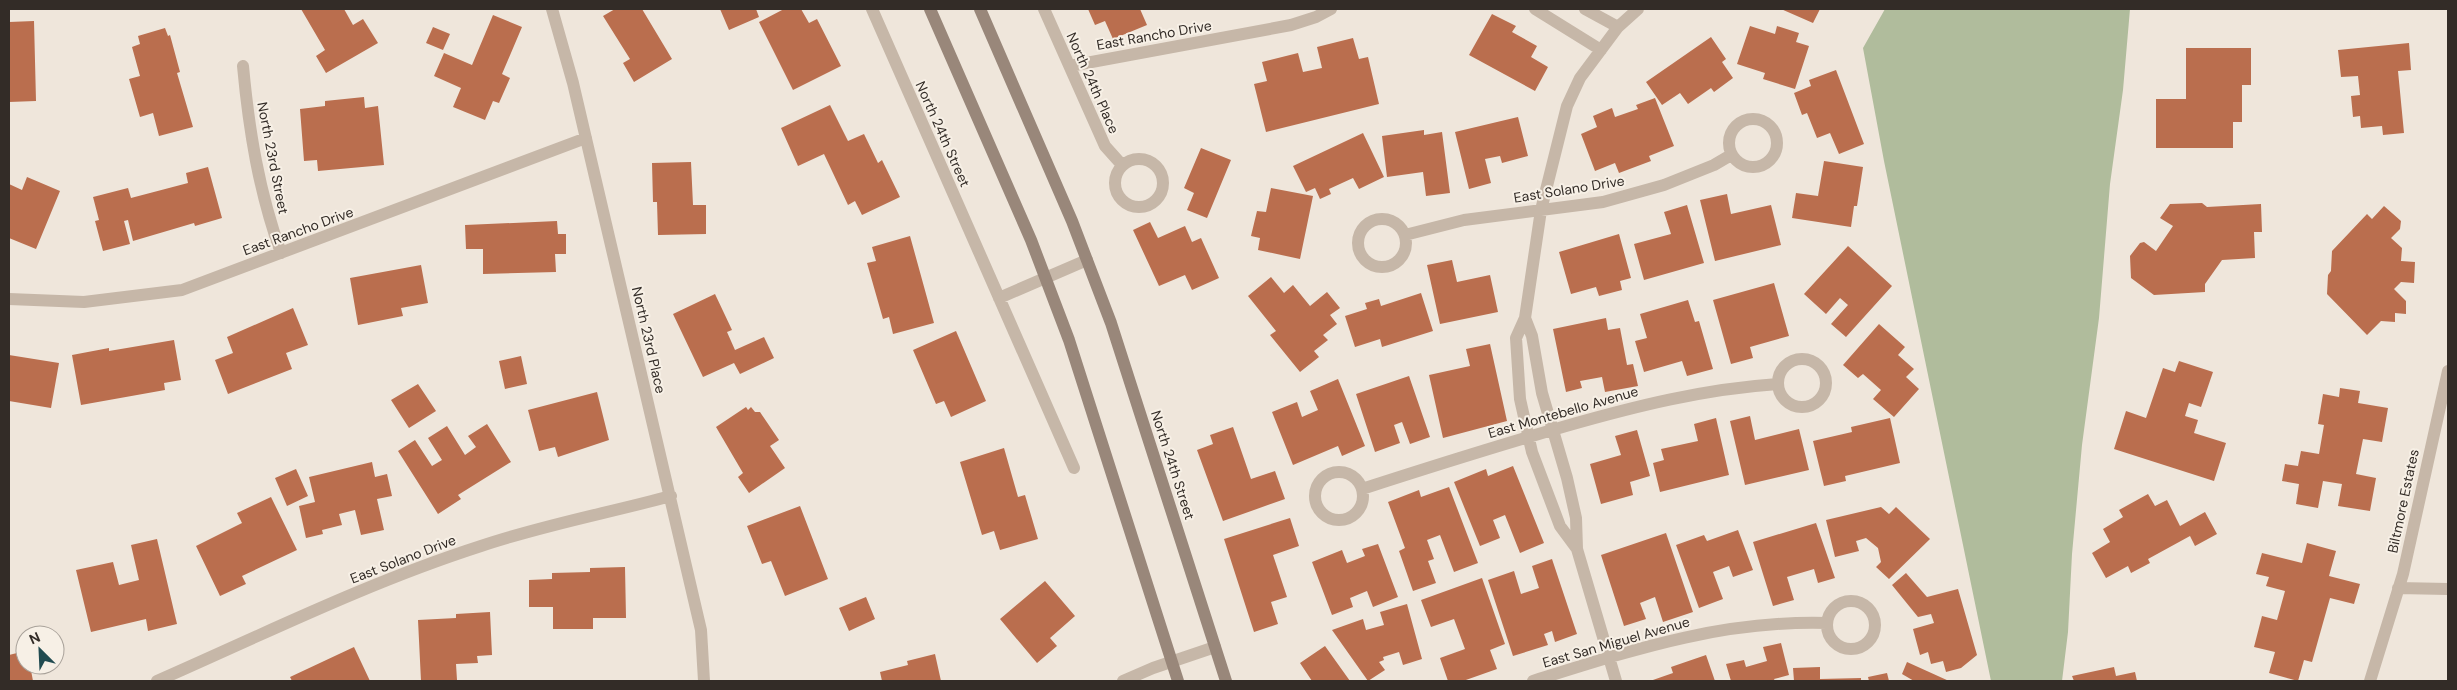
<svg xmlns="http://www.w3.org/2000/svg" width="2457" height="690" font-family="'DM Sans',sans-serif">
  <style>
    .green { fill: #b0bc9c }
    .building { fill: #ba6e4e }
    .lines { fill: none; stroke-linecap: round; stroke-linejoin: round }
    .street { stroke: #c6b7a8; stroke-width: 12 }
    .secondary { stroke: #99877a; stroke-width: 12 }
    .labels { text-anchor: middle; dominant-baseline: central; stroke-width: 4; stroke-linejoin: round; paint-order: stroke }
    .street-label { font-size: 14px; fill: #332c27; stroke: #f7f0e6 }
  </style>
  <rect width="100%" height="100%" fill="#efe6db"/>
  <path class="green" d="M1885,9H2130L2123,90L2110,184L2099,318L2082,445L2072,554L2068,632L2062,681H1991L1884,161L1863,48Z"/>
  <path class="building" d="M301,9H344L353,25L363,19L378,43L326,73L316,56L325,50Z
    M615,9H642L672,59L634,82L623,63L630,59L603,16Z
    M720,9H756L759,17L729,30Z
    M784,9H801L809,23L817,19L841,66L793,90L759,22Z
    M1088,9H1140L1147,25L1113,39L1105,21L1095,25Z
    M1781,9H1820L1813,23Z
    M1492,14L1516,26L1512,32L1537,46L1531,57L1548,67L1535,91L1469,55Z
    M493,15L522,27L502,74L510,78L499,103L493,101L485,120L453,107L461,88L434,76L444,53L472,65Z
    M34,21L36,101L9,102V22Z
    M1750,26L1775,34L1777,26L1799,33L1796,42L1809,46L1795,89L1763,79L1765,73L1737,64Z
    M433,27L450,34L443,50L426,43Z
    M165,28L168,36L170,35L180,72L177,73L193,127L159,136L153,113L140,117L129,79L140,76L132,47L140,44L138,36Z
    M1711,37L1726,59L1722,62L1733,78L1714,92L1711,88L1688,104L1680,93L1662,105L1646,82Z
    M1353,38L1359,59L1368,57L1379,104L1266,132L1254,84L1267,81L1262,62L1298,53L1303,72L1322,68L1317,47Z
    M2409,43L2411,70L2398,71L2404,133L2383,135L2382,126L2361,128L2360,116L2353,117L2351,96L2360,95L2358,76L2341,77L2338,50Z
    M2186,48H2251V85H2242V122H2233V148H2156V99H2186Z
    M1836,70L1864,144L1839,154L1830,133L1817,138L1807,113L1802,115L1794,93L1811,86L1809,80Z
    M364,97L365,108L378,106L384,165L318,171L317,160L304,161L300,109L325,106V101Z
    M1655,98L1674,146L1649,156L1651,161L1619,173L1615,163L1595,171L1581,134L1597,127L1593,116L1612,108L1615,117L1638,109L1636,105Z
    M830,105L848,141L864,134L878,163L882,160L900,197L862,215L855,201L848,205L824,154L798,166L781,128Z
    M1518,117L1528,156L1502,163L1500,156L1485,159L1491,183L1469,189L1455,132Z
    M1424,130V135L1442,132L1450,193L1426,196L1423,172L1387,177L1382,136Z
    M1363,133L1384,177L1359,189L1353,178L1329,189L1331,194L1320,199L1315,188L1306,192L1293,166Z
    M1201,148L1231,160L1207,218L1187,210L1194,193L1184,188Z
    M1824,161L1863,167L1857,206H1854L1851,227L1792,218L1796,193L1818,196Z
    M691,162L693,205H706V234L658,235L657,202H653L652,163Z
    M208,167L222,218L195,226L194,223L133,241L128,220L124,221L130,244L103,251L95,221L99,220L93,197L128,188L131,198L188,183L186,173Z
    M27,177L60,191L36,249L9,238V184L22,190Z
    M1271,188L1313,196L1300,259L1258,250L1260,238L1251,236L1257,211L1266,212Z
    M1727,194L1731,214L1771,205L1781,245L1715,261L1700,200Z
    M2202,203L2207,207L2261,204L2262,232H2254L2255,258L2222,260L2205,284V292L2154,295L2131,278L2130,256L2140,243L2144,242L2156,251L2173,226L2160,218L2170,204Z
    M1687,205L1704,263L1644,280L1634,244L1671,234L1664,212Z
    M2384,206L2401,221L2400,229L2391,238L2402,248L2401,261L2415,262L2414,283L2401,282L2394,289L2406,301V314L2395,313V322L2381,321L2367,335L2327,294L2328,275L2331,271L2332,251L2367,214L2372,219Z
    M557,221L558,234H566V254H555L556,272L483,274V249H466L465,225Z
    M1150,222L1158,238L1185,226L1192,242L1201,238L1219,278L1192,290L1185,275L1159,286L1133,230Z
    M1619,234L1631,278L1620,281L1622,290L1599,296L1596,287L1571,294L1559,252Z
    M910,236L934,323L893,334L889,317L883,319L867,263L876,261L872,247Z
    M1848,246L1892,286L1846,337L1831,324L1848,305L1840,298L1826,314L1804,294Z
    M1452,260L1457,282L1490,275L1498,312L1440,324L1427,265Z
    M421,265L428,303L401,308L403,316L358,325L350,278Z
    M1271,277L1284,293L1293,285L1310,306L1327,292L1340,308L1330,315L1337,324L1323,335L1328,340L1314,351L1319,357L1300,372L1270,335L1276,331L1248,296Z
    M1774,283L1789,336L1750,347L1753,358L1731,364L1713,300Z
    M1421,293L1433,331L1382,347L1380,339L1355,347L1345,316L1367,309L1365,303L1379,299L1381,306Z
    M715,294L732,330L727,332L735,350L764,337L774,358L740,374L734,363L703,377L673,314Z
    M1688,300L1695,322L1699,321L1713,369L1687,376L1682,361L1644,372L1635,341L1647,338L1640,314Z
    M293,308L308,345L286,353L292,369L228,394L215,360L233,353L227,337Z
    M1606,318L1608,330L1620,328L1627,365L1633,364L1638,386L1605,392L1602,377L1580,381L1582,388L1566,392L1553,329Z
    M1879,324L1905,347L1898,355L1914,369L1906,377L1919,389L1894,417L1873,399L1881,390L1863,374L1858,378L1843,365Z
    M956,331L986,401L951,417L944,401L936,404L913,350Z
    M174,340L181,380L164,383L165,390L81,405L72,355L109,348V351Z
    M1490,344L1507,421L1443,438L1429,375L1470,366L1466,349Z
    M9,355L59,363L51,408L9,401Z
    M521,356L527,384L505,389L499,361Z
    M2179,361L2213,372L2201,407L2189,403L2185,416L2198,420L2194,433L2226,443L2214,481L2114,449L2126,411L2146,418L2163,368L2175,372Z
    M1409,376L1430,437L1410,444L1402,422L1394,425L1400,443L1375,452L1356,394Z
    M1338,379L1365,446L1342,456L1338,446L1293,465L1272,412L1297,402L1302,417L1318,410L1310,391Z
    M418,384L436,411L409,428L391,400Z
    M2340,388L2360,391L2358,403L2388,408L2382,442L2363,439L2356,474L2376,478L2370,511L2338,506L2342,484L2323,481L2318,508L2296,504L2299,484L2282,481L2285,464L2298,466L2301,451L2319,454L2324,425L2318,424L2323,394L2339,397Z
    M597,392L609,440L558,457L555,447L539,451L528,410Z
    M746,407L748,410L751,407L755,412H760L779,440L770,446L785,468L749,493L738,477L743,473L716,427Z
    M1750,416L1755,440L1799,429L1809,470L1745,485L1730,421Z
    M1716,418L1729,475L1660,492L1653,463L1664,460L1661,449L1698,441L1694,424Z
    M1890,418L1900,463L1845,476L1846,481L1824,486L1813,441L1852,432L1851,427Z
    M487,424L511,462L458,495L461,499L438,514L398,451L415,440L432,466L442,460L428,438L447,426L465,455L476,447L468,436Z
    M1233,427L1251,479L1275,471L1285,499L1223,521L1197,450L1213,444L1210,435Z
    M1637,430L1650,476L1630,482L1633,495L1601,504L1590,464L1621,455L1615,436Z
    M1004,448L1018,497L1025,495L1038,539L1000,550L994,531L982,535L960,462Z
    M372,462L375,477L387,474L392,496L377,499L384,530L361,535L355,510L339,514L342,525L322,530L323,534L306,538L299,506L315,502L309,477Z
    M1513,466L1544,543L1520,553L1505,515L1493,520L1500,538L1480,546L1454,482L1486,469L1488,476Z
    M296,469L308,496L287,506L275,478Z
    M1449,487L1478,563L1454,572L1440,535L1427,540L1434,559L1428,561L1436,583L1413,591L1399,551L1405,548L1388,502L1419,490L1421,497Z
    M2148,494L2155,506L2167,500L2180,526L2205,512L2217,534L2195,546L2190,536L2148,559L2150,563L2131,573L2128,566L2106,578L2092,553L2110,542L2103,529L2123,517L2119,510Z
    M271,497L297,550L242,576L246,584L220,596L196,546L242,523L237,513Z
    M800,506L828,579L785,596L771,561L762,564L747,526Z
    M1881,507L1889,514L1896,507L1930,539L1889,579L1876,567L1881,562L1878,548L1866,538L1856,541L1859,551L1835,557L1826,520Z
    M1290,518L1299,546L1273,555L1287,597L1271,602L1278,624L1254,632L1224,539Z
    M1816,523L1835,578L1818,583L1814,569L1787,577L1794,600L1773,606L1753,542Z
    M1738,530L1753,570L1733,577L1729,566L1713,572L1723,599L1699,608L1676,545L1704,535L1707,541Z
    M1666,533L1693,612L1663,622L1655,597L1640,603L1646,619L1624,626L1601,555Z
    M157,539L177,624L148,631L146,619L91,632L76,570L113,562L119,585L139,580L131,545Z
    M2307,543L2336,551L2329,576L2360,584L2354,604L2330,598L2312,662L2304,660L2298,681L2269,673L2275,652L2254,647L2262,616L2277,620L2285,591L2266,586L2269,577L2256,574L2262,553L2302,563Z
    M1378,544L1398,597L1373,607L1367,591L1350,598L1353,607L1332,615L1312,562L1342,550L1347,563L1365,556L1362,549Z
    M1552,559L1577,634L1555,642L1552,631L1544,634L1548,645L1513,656L1488,580L1514,571L1521,594L1539,588L1532,566Z
    M625,567L626,618H593V629H553V607H529V580L552,579V573L590,572V568Z
    M1906,573L1927,597L1958,589L1977,655L1961,668L1946,672L1943,661L1931,664L1928,652L1920,655L1913,629L1934,623L1931,614L1918,617L1892,585Z
    M1482,578L1505,644L1490,650L1497,669L1463,681H1448L1440,658L1465,649L1454,619L1431,627L1421,600Z
    M1045,581L1075,616L1050,638L1057,646L1037,663L1000,619Z
    M866,597L875,619L849,631L839,608Z
    M1407,604L1422,659L1403,665L1399,652L1383,657L1384,660L1379,662L1385,670L1368,681L1332,630L1363,619L1366,630L1384,625L1380,612Z
    M490,612L492,655L477,656L478,663L456,664L457,680L421,681L418,620L456,618V614Z
    M1781,643L1789,675L1774,679L1775,681H1731L1726,664L1744,660L1746,667L1767,661L1763,647Z
    M1325,646L1350,681H1312L1300,663Z
    M354,647L370,681H292L290,677Z
    M25,651V665H30L33,681H9V655Z
    M935,654L941,681H882L880,672L908,665L907,661Z
    M1706,655L1715,681H1650L1673,673L1671,667Z
    M1907,662L1949,681H1914L1902,674Z
    M1820,667V679L1861,678V681H1794L1793,668Z
    M2114,667L2116,676L2135,672L2137,681H2074L2072,676Z
    M1887,673L1889,681H1869L1868,677Z"/>
  <g class="lines">
    <path class="street" d="M552,9L573,83L701,630L704,681
      M872,9L1074,468
      M1044,9L1105,146L1122,165
      M1535,9L1601,50
      M1585,9L1618,27
      M243,66C249,131 259,192 281,253
      M1070,66L1291,25L1316,17L1331,9
      M1729 143a24 24 0 1 1 48 0a24 24 0 1 1-48 0Z
      M1115 183a24 24 0 1 1 48 0a24 24 0 1 1-48 0Z
      M1358 243a24 24 0 1 1 48 0a24 24 0 1 1-48 0Z
      M1405,235L1464,220L1603,202L1664,185L1714,165L1731,155
      M999,298L1087,260
      M9,299L84,302L182,290L586,138
      M1525,318L1532,336L1542,393L1567,478L1576,518L1577,549L1616,681
      M1778 383a24 24 0 1 1 48 0a24 24 0 1 1-48 0Z
      M1315 496a24 24 0 1 1 48 0a24 24 0 1 1-48 0Z
      M1362,489C1430,467 1497,446 1566,426C1636,406 1704,389 1778,384
      M1577,549L1560,526L1532,452L1520,399L1516,338L1525,318L1541,210L1567,106L1580,78L1618,27L1638,9
      M2398,588L2448,589
      M1827 625a24 24 0 1 1 48 0a24 24 0 1 1-48 0Z
      M157,681C264,634 369,582 481,546C543,525 608,513 671,496
      M1123,681L1153,668L1215,647
      M1533,681C1632,650 1721,620 1827,623
      M2370,681L2403,574L2448,371"/>
    <path class="secondary" d="M930,9L1031,240L1069,340L1178,681
      M980,9L1072,221L1111,323L1226,681"/>
  </g>
  <g class="labels">
    <g class="street-label">
      <text transform="translate(1154 35) rotate(-10)">East Rancho Drive</text>
      <text transform="translate(1093 83) rotate(66)">North 24th Place</text>
      <text transform="translate(943 134) rotate(66)">North 24th Street</text>
      <text transform="translate(273 158) rotate(79)">North 23rd Street</text>
      <text transform="translate(1569 189) rotate(-9)">East Solano Drive</text>
      <text transform="translate(298 231) rotate(-20)">East Rancho Drive</text>
      <text transform="translate(649 340) rotate(77)">North 23rd Place</text>
      <text transform="translate(1563 412) rotate(-16)">East Montebello Avenue</text>
      <text transform="translate(1173 465) rotate(72)">North 24th Street</text>
      <text transform="translate(2403 501) rotate(-78)">Biltmore Estates</text>
      <text transform="translate(403 559) rotate(-21)">East Solano Drive</text>
      <text transform="translate(1616 642) rotate(-16)">East San Miguel Avenue</text>
    </g>
  </g>
  <rect width="2457" height="690" fill="none" stroke="#332c27" stroke-width="20"/>
  <g transform="translate(40 650) rotate(336)"><circle r="24" fill="#f7f0e6" stroke="#a9a29a"/>
  <path d="M0-4L9 19L0 12L-9 19Z" fill="#214b50"/>
  <text y="-8" font-size="14" font-weight="bold" text-anchor="middle" fill="#332c27">N</text>
  </g>
</svg>
